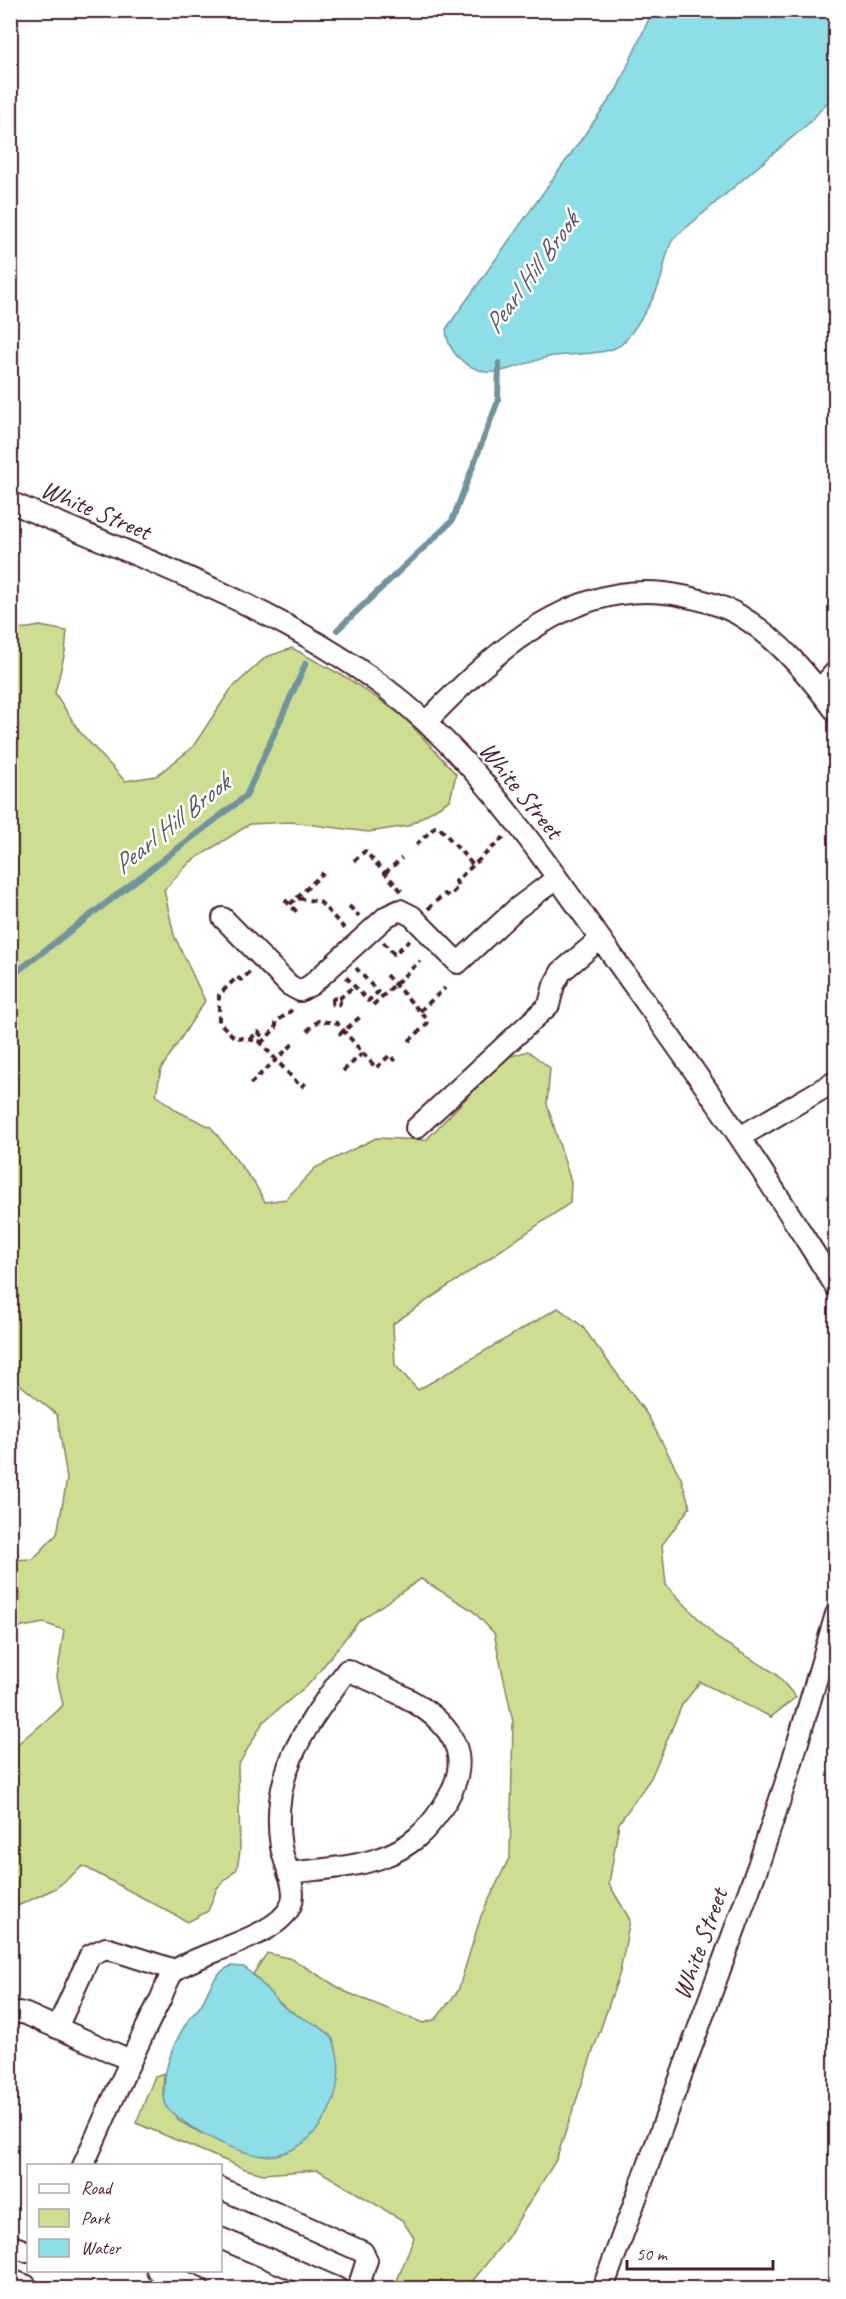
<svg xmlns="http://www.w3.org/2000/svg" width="846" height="2299" font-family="Caveat,sans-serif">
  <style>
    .green { fill: #cdde92; stroke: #8c7e5e; stroke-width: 1.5 }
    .water { fill: #8ddee7; stroke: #72929c; stroke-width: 1.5 }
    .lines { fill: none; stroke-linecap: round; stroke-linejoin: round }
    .stream { stroke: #72929c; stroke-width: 6 }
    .minor-casing { stroke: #4a1f2b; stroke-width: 24 }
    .major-casing { stroke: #4a1f2b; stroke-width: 30 }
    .path { stroke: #4a1f2b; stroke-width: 4; stroke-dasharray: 6 4.5; stroke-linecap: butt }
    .minor { stroke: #fff; stroke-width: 20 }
    .major { stroke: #fff; stroke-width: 26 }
    .labels { text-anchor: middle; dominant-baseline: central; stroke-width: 5; stroke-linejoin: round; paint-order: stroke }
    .street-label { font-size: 26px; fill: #4a1f2b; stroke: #fff }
    .water-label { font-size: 27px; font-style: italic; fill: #5e5863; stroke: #fff }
  </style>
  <rect width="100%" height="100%" fill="#fff"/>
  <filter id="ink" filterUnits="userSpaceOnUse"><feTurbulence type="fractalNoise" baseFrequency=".0167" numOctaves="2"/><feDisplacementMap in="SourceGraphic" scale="12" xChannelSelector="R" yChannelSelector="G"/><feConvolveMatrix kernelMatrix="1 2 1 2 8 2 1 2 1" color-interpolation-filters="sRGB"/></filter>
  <g filter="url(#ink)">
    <path class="green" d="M40,626L67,631L65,652L55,693L79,731L125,781L156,776L192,748L231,689L266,657L292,648L347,678L403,716L456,774L450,800L408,826L368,832L291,822L250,824L190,862L164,890L174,935L205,1001L161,1069L156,1095L179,1112L211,1127L255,1184L265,1202L286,1199L315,1168L376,1138L426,1140L505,1058L528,1051L550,1068L547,1104L571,1182L570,1203L393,1324L395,1365L418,1390L558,1308L582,1326L648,1416L681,1478L690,1507L662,1545L666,1585L718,1639L775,1673L796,1697L771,1717L700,1682L682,1705L651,1778L619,1823L609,1884L630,1920L620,1972L556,2160L507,2238L467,2288H394L414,2238L402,2220L318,2170L263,2174L245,2169L136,2123L155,2076L164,2073L163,2094L179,2121L201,2133L264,2156L337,2085C341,2026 326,2035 286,2008C274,2000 263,1985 253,1974L267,1953L292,1959L346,1992L423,2023L436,2019L458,1991L481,1916L510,1856L513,1722L494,1633L472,1610L421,1579L359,1621L310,1683L263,1722L238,1766L240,1851L237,1869L217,1888L208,1911L188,1922L83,1866L56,1888L11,1909V1751C26,1733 48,1723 63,1705L57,1677L64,1630L44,1623L11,1629V1621L21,1598L14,1573L11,1572V1560L33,1559L57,1534L67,1479L57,1415L11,1377V631Z"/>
    <path class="water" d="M653,10L835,11V94L808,124L673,239C664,255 665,271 658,287C653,301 634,331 624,342C610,357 568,353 548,357C534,360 499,375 486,372C464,367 447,352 446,329L617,89Z
      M231,1966L244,1967C258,1978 269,1993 283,2006C297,2019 319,2021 332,2038C336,2044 337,2053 338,2060C343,2099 317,2147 276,2155C246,2161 186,2128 166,2107C159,2077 172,2044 189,2019C193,2014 198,2010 201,2005C211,1988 212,1974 231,1966Z"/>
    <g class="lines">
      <path class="stream" d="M337,630L452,521L498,401L499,363
        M10,977L246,796L306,663"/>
      <g class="minor-casing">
        <path id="minor" d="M10,502C137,557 273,604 384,687C479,759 544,860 612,955C655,1016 699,1076 740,1138C773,1187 804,1237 836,1287
          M819,690L836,671
          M426,722C494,652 577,573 683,596C702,600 722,605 739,615C778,638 809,676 836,712
          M223,918L289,985L300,991L311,985L387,916L400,910L412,916L458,963L516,909L557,878
          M416,1128L549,1005L554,985L561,972L600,939
          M740,1137L836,1081
          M10,2016L18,2012L26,2014L130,2060
          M57,2028L90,1955L106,1948L175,1970
          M83,2166C108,2110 132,2055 160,2000C164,1992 169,1974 177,1969C204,1951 278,1937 291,1905C298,1888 284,1864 281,1847C269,1773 306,1727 347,1670C406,1696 496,1729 442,1808C426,1832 410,1847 383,1857C354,1868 319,1869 288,1873
          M220,2188L363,2252L367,2260L358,2288
          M220,2238L337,2288
          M10,2245L28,2252
          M157,2270L199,2288
          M603,2288L758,1866L789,1772L836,1614"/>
      </g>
      <g class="major-casing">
        <path id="major" d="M10,2283L24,2288"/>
      </g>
      <path class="path" d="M416,845L435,827L440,828L473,865
        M354,861L365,851L403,893
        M385,873L402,858
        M297,898L323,873
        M285,900L298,913
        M290,904L297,898L320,902L345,929
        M349,906L359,916
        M428,909L444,894L449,896L458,887L456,881L504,837
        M383,942L394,954L410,940
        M250,972L241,980L237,977L219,995V1022L234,1037L259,1041L301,1087L309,1080
        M386,975L427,1019V1024L409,1041
        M346,977L368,1001L378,992L356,968
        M332 1002a4 4 0 1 1 8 0a4 4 0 1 1-8 0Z
        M339,999L354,986
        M373,1005L420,961
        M420,1011L445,988
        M307,1031L318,1021L337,1023L376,1068L390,1055L394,1060L398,1056
        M339,1035L360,1017
        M250,1039L258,1032L265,1039
        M261,1043L276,1028V1022L292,1010
        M343,1071L363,1053
        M250,1084L293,1044"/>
      <use href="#minor" class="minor"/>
      <use href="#major" class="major"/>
    </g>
  </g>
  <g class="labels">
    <g class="street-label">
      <text transform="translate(96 510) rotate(23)">White Street</text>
      <text transform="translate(521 790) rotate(51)">White Street</text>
      <text transform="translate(700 1944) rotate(-70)">White Street</text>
    </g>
    <g class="water-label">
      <text transform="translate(531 273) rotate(-54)">Pearl Hill Brook</text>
      <text transform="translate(171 824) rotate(-39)">Pearl Hill Brook</text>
    </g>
  </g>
  <rect width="846" height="2299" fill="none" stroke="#fff" stroke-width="36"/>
  <rect x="18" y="18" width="810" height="2263" fill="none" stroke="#4a1f2b" stroke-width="2" filter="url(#ink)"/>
  <rect x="27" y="2164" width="195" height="108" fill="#ffffff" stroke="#b7a5aa" stroke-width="1.5"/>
  <rect x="39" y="2184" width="30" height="9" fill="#ffffff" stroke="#b7a5aa" stroke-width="1.5"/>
  <text x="81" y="2194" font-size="18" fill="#4a1f2b">Road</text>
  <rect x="39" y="2209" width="30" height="18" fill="#cdde92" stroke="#b7a5aa" stroke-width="1.5"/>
  <text x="81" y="2224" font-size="18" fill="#4a1f2b">Park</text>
  <rect x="39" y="2239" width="30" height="18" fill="#8ddee7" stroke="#b7a5aa" stroke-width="1.5"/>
  <text x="81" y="2254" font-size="18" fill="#4a1f2b">Water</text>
  <path d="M627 2260v9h146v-9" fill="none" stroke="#4a1f2b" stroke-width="3"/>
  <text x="636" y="2260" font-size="18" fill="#4a1f2b" stroke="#ffffff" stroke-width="4.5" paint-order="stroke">50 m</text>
</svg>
